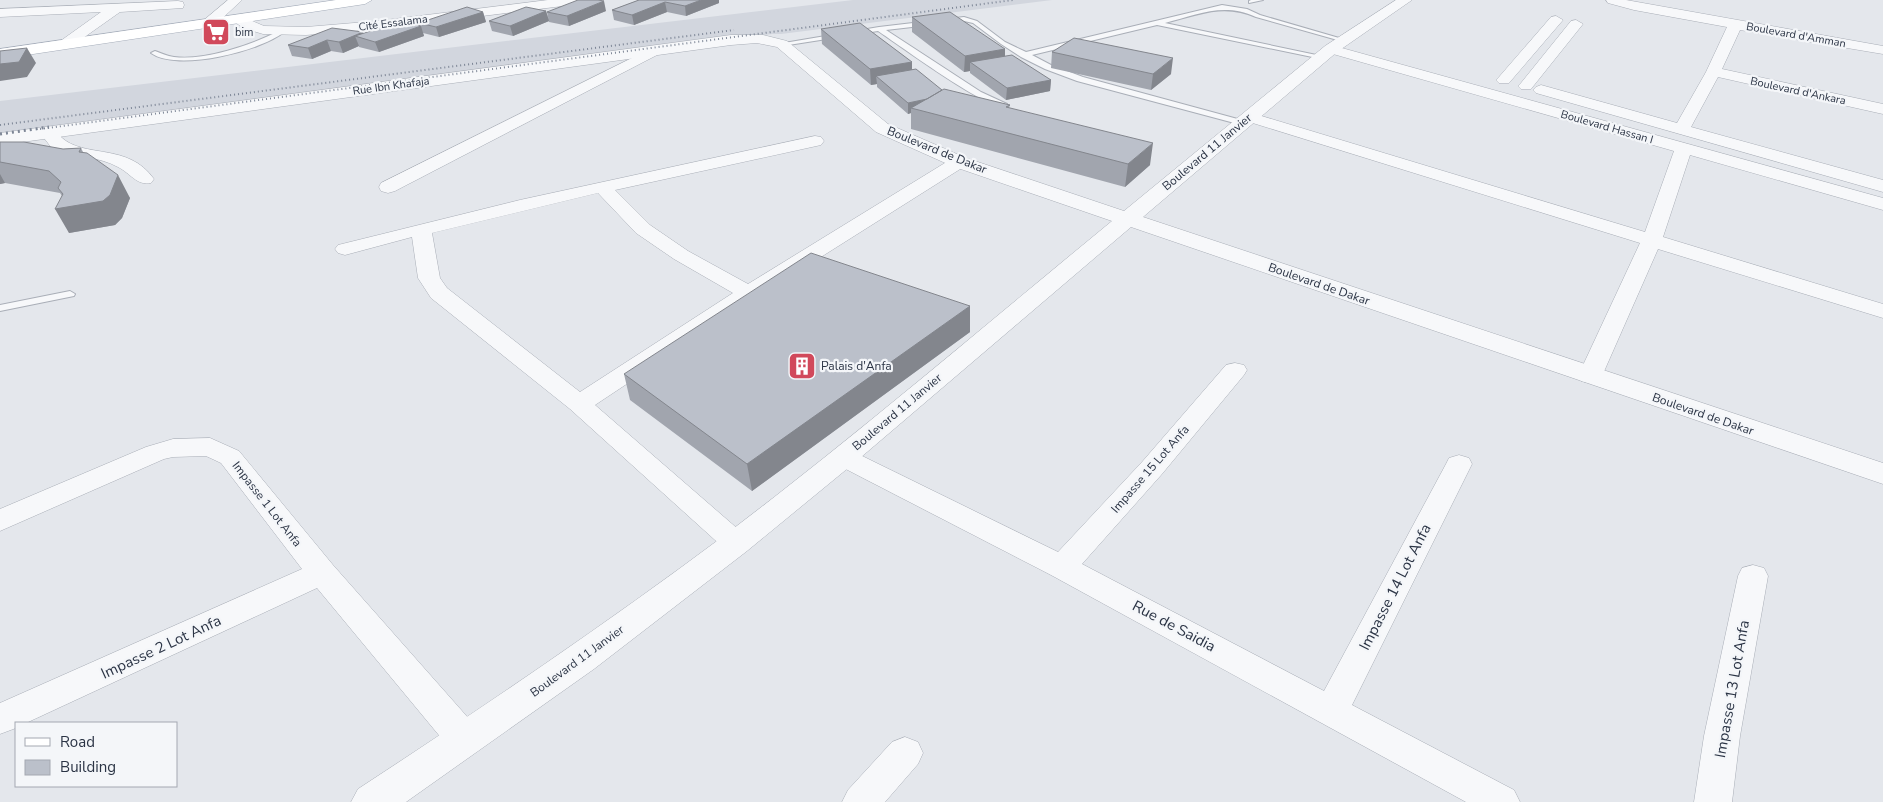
<svg xmlns="http://www.w3.org/2000/svg" width="1883" height="802" font-family="'Nunito Sans',sans-serif">
  <style>
    .built { fill: #d2d6de }
    .lines { fill: none; stroke-linecap: round; stroke-linejoin: round }
    .service-casing { stroke: #a9aeb7; stroke-width: 2 }
    .minor-casing { stroke: #a9aeb7; stroke-width: 1 }
    .tertiary-casing { stroke: #a9aeb7; stroke-width: 1 }
    .primary-casing { stroke: #a3abb8; stroke-width: 1 }
    .service { fill: #f7f8fa; fill-rule: evenodd }
    .minor { fill: #f7f8fa; fill-rule: evenodd }
    .tertiary { fill: #f7f8fa; fill-rule: evenodd }
    .primary { fill: #fff; fill-rule: evenodd }
    .rail-far1 { stroke: #7d8696; stroke-width: 2; stroke-dasharray: 1 3; stroke-linecap: butt }
    .rail { stroke: #7d8696; stroke-width: 3; stroke-dasharray: 2 4; stroke-linecap: butt }
    .wall { fill: #a1a5ae }
    .shaded-wall { fill: #83868d }
    .building { fill: #bbc0ca; stroke: #83868d }
    .labels { text-anchor: middle; dominant-baseline: central; stroke-width: 4.5; stroke-linejoin: round; paint-order: stroke }
    .far-street-label { font-size: 11px; fill: #2b3445; stroke: #f4f6f9 }
    .far-poi-label { font-size: 11px; fill: #2b3445; stroke: #f4f6f9; text-anchor: start }
    .street-label { font-size: 12px; fill: #2b3445; stroke: #f4f6f9 }
    .poi-label { font-size: 12px; fill: #2b3445; stroke: #f4f6f9; text-anchor: start }
    .near-street-label { font-size: 15px; fill: #2b3445; stroke: #f4f6f9 }
  </style>
  <rect width="100%" height="100%" fill="#e4e7ec"/>
  <path class="built" d="M853,0H1052L781,34H772L0,137V101Z"/>
  <g class="lines">
    <g class="service-casing">
      <path id="service" d="M1251,0H1263L1249,3V1Z
        M1222,5L1247,9L1260,15L1346,40L1341,41L1256,17C1223,2 1197,15 1165,23L1326,57L1322,59L1157,25L1032,55L1051,65L1083,77L1245,121L1246,123L1242,125L1077,81L1045,69L1021,57L1001,44L973,23L964,21L886,30L981,92L1007,104V108C987,110 899,45 878,31L782,46L778,44L879,27L964,17L977,21L1005,42L1026,52Z
        M279,31L284,32C261,51 177,72 151,53L155,51C161,53 167,56 174,57C205,61 251,45 279,31Z
        M70,291L75,294L74,296L0,311V305Z"/>
    </g>
    <g class="minor-casing">
      <path id="minor" d="M228,0H242L214,26H204L202,23L204,20Z
        M548,0H585L579,4L378,29L306,35L263,34L243,28L231,19L238,15L264,26L306,27L378,21Z
        M1606,0H1626L1883,46V54L1740,30L1722,69L1883,104V114L1718,77L1691,127L1883,180V192L1536,93L1533,90L1536,87L1541,85L1677,123L1706,72L1727,27L1634,10L1608,3Z
        M178,1L183,2L184,5L183,8L120,12L69,48H59L57,45L59,42L101,12L0,17V9Z
        M1556,16L1563,20L1509,83H1499L1496,80L1499,77L1551,17Z
        M1576,20L1583,24L1531,89H1521L1518,86L1521,83L1571,21Z
        M1331,45L1883,198V210L1690,155L1663,237L1883,304V318L1658,249L1602,376L1599,381L1590,383L1581,381L1578,376L1640,243L1243,120L1241,117L1243,114H1255L1645,232L1674,151L1326,52L1324,49L1326,46Z
        M652,48L657,49L659,52L657,55L395,191L388,193L381,191L379,187L381,183Z
        M53,127L59,128L61,132V137C84,159 128,142 154,179L151,183C137,186 130,173 118,167C100,157 77,157 57,150L51,147L44,138L47,128Z
        M815,136L821,137L824,141L821,145L615,190L650,225L688,251L748,284L953,158L959,157L965,158L968,162L965,166L756,298L595,405L746,536L751,543L746,550L736,554L726,550L570,409L431,298L418,278L412,237L345,255L338,253L335,249L338,245L520,200ZM598,193L636,233L674,259L733,293L580,392L447,288L440,278L432,233Z
        M1235,363L1244,365L1247,370L1244,375L1162,474L1082,564L1324,691L1446,464L1449,458L1459,455L1469,458L1472,464L1352,705L1514,790L1520,802H1466L1051,575L834,463L830,457L834,451L843,448L852,451L1058,552L1142,462L1226,365Z
        M210,438L239,451L333,565L478,729L483,740L478,751L465,755L452,751L317,588L26,723H16V728L0,734V703L302,569L221,463L206,456L173,457L164,459L0,531V509L146,447L173,439Z
        M1753,565L1764,568L1768,576L1740,736L1732,802H1694L1704,736L1738,576L1742,568Z
        M905,737L918,742L923,753L918,764L885,802H842L848,790L892,742Z"/>
    </g>
    <g class="tertiary-casing">
      <path id="tertiary" d="M1396,0H1412L1337,52L1143,217L1883,463V484L1131,227L853,464L747,551L594,669L406,802H351L358,789C482,708 606,624 725,535C857,435 984,326 1112,221L952,166L876,132L777,47L757,43L731,45L0,145V133L731,35H763L787,41L888,124L966,158L1124,211L1325,46Z"/>
    </g>
    <g class="primary-casing">
      <path id="primary" d="M336,0H372L365,4L0,59V49Z"/>
    </g>
    <use href="#service" class="service"/>
    <use href="#minor" class="minor"/>
    <use href="#tertiary" class="tertiary"/>
    <use href="#primary" class="primary"/>
    <path class="rail-far1" d="M0,125L734,30
      M40,129L1013,0"/>
    <path class="rail" d="M0,134L49,127"/>
  </g>
  <path class="wall" d="M639,0L719,3L686,16L667,12L634,25L614,20L612,10Z
    M546,11L549,21L513,36L492,31L489,21Z
    M606,11L569,26L549,22L547,12Z
    M483,12L486,22L439,37L423,33L424,36L379,52L359,47V46L343,53L331,51L312,59L292,56L288,45L420,26L419,23Z
    M912,17L1005,49V56L1051,80L1050,91L1006,100L970,73V71L964,72L912,32Z
    M821,29L912,62V70L942,90L1010,105L1009,108L1150,165L1125,187L911,129V113L908,114L877,87V84L871,85L822,44Z
    M1052,52L1171,74L1151,90L1051,68Z
    M0,142L63,149L81,148L83,152L130,198L122,218L115,225L69,233L62,196L60,193L5,183L0,184Z
    M970,306V332L752,491L630,400L624,374Z"/>
  <path class="shaded-wall" d="M701,0H719V3L686,16L685,6Z
    M604,1L606,11L569,26L567,16Z
    M665,2L667,12L634,25L632,15Z
    M546,11L549,21L513,36L510,26Z
    M483,12L486,22L439,37L436,27Z
    M421,26L424,36L379,52L375,42Z
    M363,32L365,39L355,36L359,46L343,53L339,42Z
    M327,40L331,51L312,59L308,48Z
    M27,48L36,63L27,77L0,81V64Z
    M1005,49V65L970,62V71L964,72L965,56Z
    M1173,58L1171,74L1151,90L1153,74Z
    M912,62V77L876,76L877,84L871,85L870,69Z
    M1051,80L1050,91L1006,100L1007,88Z
    M949,95L911,108V113L908,114V103Z
    M1153,143L1150,165L1125,187L1128,164Z
    M0,174L5,183L0,184Z
    M118,175L130,198L122,218L115,225L69,233L55,209Z
    M970,306V332L752,491L747,464Z"/>
  <path class="building" d="M578,0H598L604,1L567,16L547,12Z
    M639,0H701L685,6L665,2L632,15L612,10Z
    M467,7L483,12L436,27L419,23Z
    M526,7L546,11L510,26L489,21Z
    M950,12L1005,49L965,56L912,17Z
    M401,21L421,26L375,42L355,36Z
    M860,23L912,62L870,69L821,29Z
    M332,28L363,32L339,42L327,40L308,48L288,45Z
    M1074,38L1173,58L1153,74L1052,52Z
    M27,48L19,62L0,64V51Z
    M1012,55L1051,80L1007,88L970,62Z
    M916,69L942,90L927,99L908,103L876,76Z
    M944,89L1010,105L1006,107L1153,143L1128,164L911,108Z
    M0,142H24L63,149L81,148L79,152L87,153L118,175L110,195L103,201L55,209L63,194L58,188L61,182L49,171L0,162Z
    M811,253L970,306L747,464L624,374Z"/>
  <defs>
    <g id="supermarket-square" transform="scale(1.4375)"><rect x="-9" y="-9" width="18" height="18" rx="4" fill="#d1495b" stroke="#f4f6f9"/><path d="M-6-5.5h2.5l.6 2H6L4.5 2H-2.5L-4.4-4H-6ZM-1.5 3.2a1.3 1.3 0 1 0 .1 0ZM3 3.2a1.3 1.3 0 1 0 .1 0Z" fill="#fff"/></g>
    <g id="building-square" transform="scale(1.4375)"><rect x="-9" y="-9" width="18" height="18" rx="4" fill="#d1495b" stroke="#f4f6f9"/><path d="M-4-6H4V6H1V3H-1V6H-4ZM-2.5-4.3h1.7v1.8h-1.7ZM.8-4.3h1.7v1.8H.8ZM-2.5-1h1.7V.8h-1.7ZM.8-1h1.7V.8H.8Z" fill="#fff"/></g>
  </defs>
  <g fill-rule="evenodd">
    <use href="#supermarket-square" x="216" y="32"/>
    <use href="#building-square" x="802" y="366"/>
  </g>
  <g class="labels">
    <g class="far-street-label">
      <text transform="translate(393 23) rotate(-7)">Cité Essalama</text>
      <text transform="translate(1796 35) rotate(10)">Boulevard d'Amman</text>
      <text transform="translate(391 86) rotate(-8)">Rue Ibn Khafaja</text>
      <text transform="translate(1798 91) rotate(12)">Boulevard d'Ankara</text>
      <text transform="translate(1607 127) rotate(16)">Boulevard Hassan I</text>
    </g>
    <g class="far-poi-label">
      <text x="235" y="32">bim</text>
    </g>
    <g class="street-label">
      <text transform="translate(937 150) rotate(22)">Boulevard de Dakar</text>
      <text transform="translate(1207 152) rotate(-40)">Boulevard 11 Janvier</text>
      <text transform="translate(1319 284) rotate(19)">Boulevard de Dakar</text>
      <text transform="translate(897 412) rotate(-40)">Boulevard 11 Janvier</text>
      <text transform="translate(1703 414) rotate(19)">Boulevard de Dakar</text>
      <text transform="translate(1150 469) rotate(-49)">Impasse 15 Lot Anfa</text>
      <text transform="translate(267 504) rotate(52)">Impasse 1 Lot Anfa</text>
      <text transform="translate(577 661) rotate(-36)">Boulevard 11 Janvier</text>
    </g>
    <g class="poi-label">
      <text x="821" y="366">Palais d'Anfa</text>
    </g>
    <g class="near-street-label">
      <text transform="translate(1395 587) rotate(-63)">Impasse 14 Lot Anfa</text>
      <text transform="translate(1174 626) rotate(28)">Rue de Saidia</text>
      <text transform="translate(161 647) rotate(-25)">Impasse 2 Lot Anfa</text>
      <text transform="translate(1732 689) rotate(-80)">Impasse 13 Lot Anfa</text>
    </g>
  </g>
  <rect x="15" y="722" width="162" height="65" fill="#f4f6f9" stroke="#a4a8b1"/>
  <rect x="25" y="738" width="25" height="8" fill="#ffffff" stroke="#a4a8b1"/>
  <text x="60" y="747" font-size="15" fill="#2b3445">Road</text>
  <rect x="25" y="760" width="25" height="15" fill="#bbc0ca" stroke="#a4a8b1"/>
  <text x="60" y="772" font-size="15" fill="#2b3445">Building</text>
</svg>
